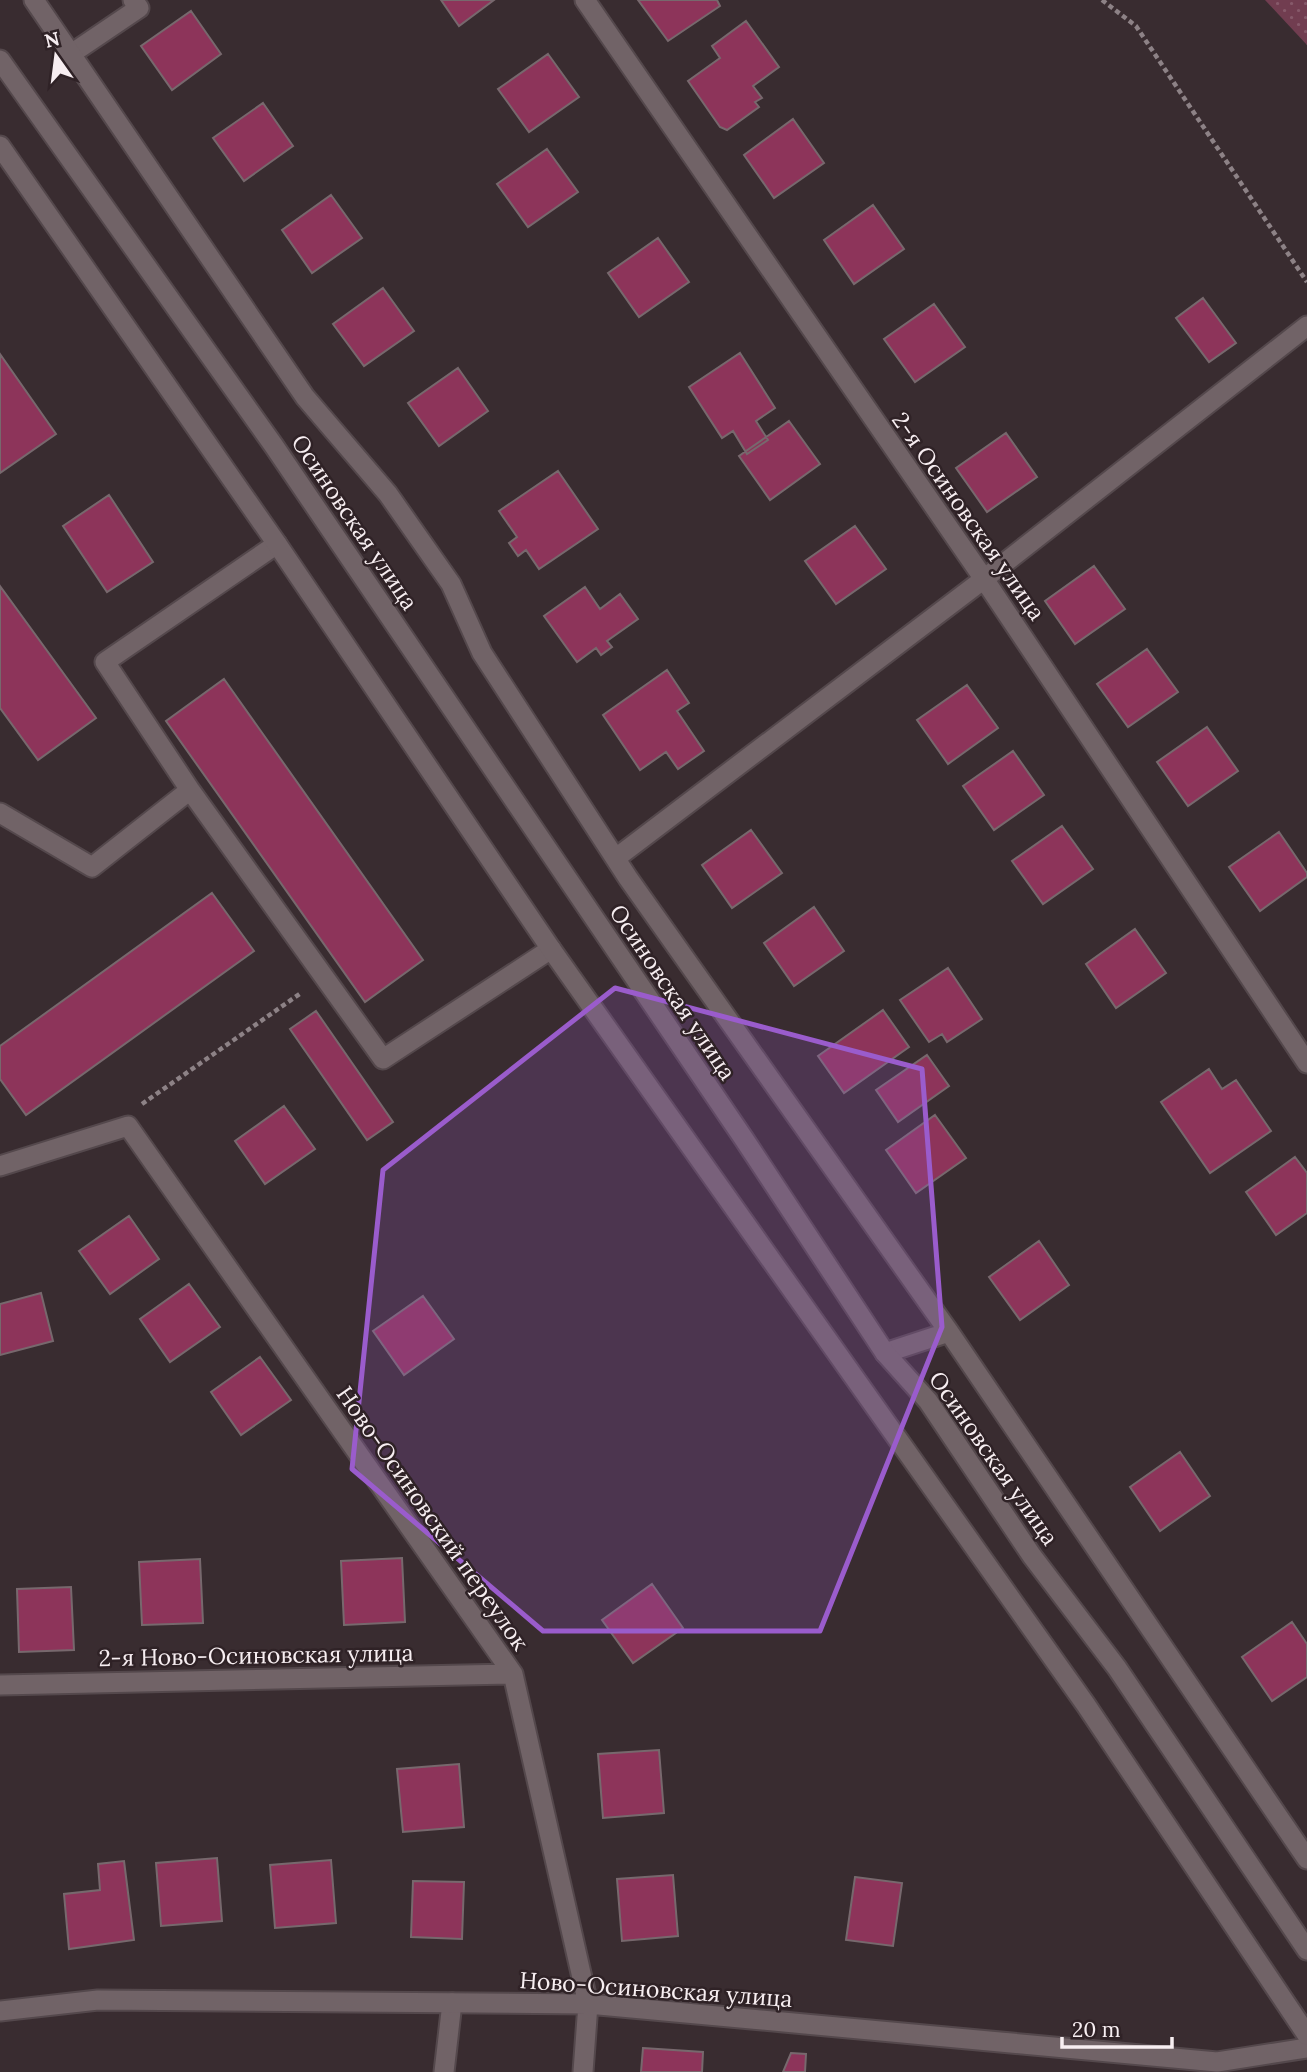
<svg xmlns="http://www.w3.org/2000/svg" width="1307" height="2072" font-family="Lora,serif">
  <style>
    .grass { fill: url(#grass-dots) }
    .building { fill: #8d345a; stroke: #77686d; stroke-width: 2 }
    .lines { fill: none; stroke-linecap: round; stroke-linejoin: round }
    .service-casing { stroke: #54484c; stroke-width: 23 }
    .minor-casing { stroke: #54484c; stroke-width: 23 }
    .tertiary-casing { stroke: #54484c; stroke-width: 23 }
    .path { stroke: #8d8286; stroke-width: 4.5; stroke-dasharray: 5 3.5; stroke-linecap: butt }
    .service { stroke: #716367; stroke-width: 19 }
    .minor { stroke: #716367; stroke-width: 19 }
    .tertiary { stroke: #716367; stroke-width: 19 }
    .marked { fill: #9a5ccc; fill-opacity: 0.2; stroke: #9a5ccc; stroke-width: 5; stroke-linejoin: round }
    .labels { text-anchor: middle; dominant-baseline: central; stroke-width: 5; stroke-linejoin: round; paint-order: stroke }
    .street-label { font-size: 23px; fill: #f7eef1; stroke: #2f2226 }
  </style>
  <defs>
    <pattern id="grass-dots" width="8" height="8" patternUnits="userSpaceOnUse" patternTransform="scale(1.75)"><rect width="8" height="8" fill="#713d50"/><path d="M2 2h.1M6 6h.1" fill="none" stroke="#86596a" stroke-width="1.8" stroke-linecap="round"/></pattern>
  </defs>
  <rect width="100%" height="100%" fill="#392c30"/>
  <path class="grass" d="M1265,0H1307V45Z"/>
  <path class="building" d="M441,0H494L459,26Z
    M638,0H717L720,6L668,41Z
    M191,11L221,54L172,90L141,46Z
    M746,21L779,67L753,86L762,98L755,102L759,107L727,130L720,127L688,81L720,58L712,46Z
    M548,54L579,97L529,132L498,89Z
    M263,103L293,146L244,181L213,138Z
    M793,119L824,163L774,198L744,155Z
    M547,149L578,192L528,227L497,184Z
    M331,195L362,238L312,273L282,230Z
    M873,205L904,249L854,284L824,240Z
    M658,238L689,282L639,317L608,273Z
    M383,288L414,331L364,366L333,324Z
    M1203,298L1236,343L1209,362L1176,318Z
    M934,304L965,347L915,382L884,339Z
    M740,353L775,408L756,421L768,440L747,454L733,431L722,438L689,387Z
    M0,354L56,434L0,473Z
    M458,368L488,411L439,446L408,403Z
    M789,421L820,464L770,500L739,456Z
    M1006,433L1037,477L987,512L956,468Z
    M558,471L598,529L539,569L526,550L518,556L509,543L517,537L499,511Z
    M109,495L153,562L107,592L63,526Z
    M855,526L886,569L836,604L805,561Z
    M1094,566L1125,609L1075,644L1045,601Z
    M0,586L96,718L38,760L0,708Z
    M585,587L600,609L620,594L638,619L607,641L612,647L601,655L596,648L577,662L544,616Z
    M1147,649L1178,692L1128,727L1097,684Z
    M667,670L689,703L677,711L704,751L678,769L666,752L640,770L603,715Z
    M224,679L423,960L365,1002L166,721Z
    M967,685L998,728L948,764L917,720Z
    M1207,727L1238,771L1188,806L1157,762Z
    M1013,751L1044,795L994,830L963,786Z
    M1062,826L1093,869L1043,904L1012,861Z
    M751,830L782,873L732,908L702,865Z
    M1279,832L1307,873V877L1260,911L1229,867Z
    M212,893L254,951L26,1115L0,1079V1046Z
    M814,907L844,951L794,986L764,943Z
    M1135,929L1166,973L1116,1008L1086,964Z
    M948,968L982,1019L947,1042L942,1034L929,1042L900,1000Z
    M883,1010L909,1047L844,1093L818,1056Z
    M316,1011L393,1122L367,1140L290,1029Z
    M927,1055L949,1086L898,1122L876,1090Z
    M1209,1069L1222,1089L1236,1080L1271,1131L1210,1173L1161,1102Z
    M284,1106L315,1149L265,1184L235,1141Z
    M935,1115L966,1158L916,1193L886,1150Z
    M1295,1157L1307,1173V1213L1276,1235L1246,1192Z
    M129,1216L159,1259L110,1294L79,1251Z
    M1039,1241L1069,1285L1020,1320L989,1277Z
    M189,1284L220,1327L170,1362L140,1319Z
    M41,1293L53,1341L0,1355V1304Z
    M423,1296L454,1339L404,1375L373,1331Z
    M260,1357L291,1400L241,1435L211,1392Z
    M1180,1452L1210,1496L1160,1531L1130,1487Z
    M402,1558L405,1622L344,1625L341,1561Z
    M200,1559L203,1623L142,1625L139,1562Z
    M652,1584L683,1628L633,1663L602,1620Z
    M71,1587L74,1650L19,1652L17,1589Z
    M1292,1622L1307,1644V1677L1272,1701L1242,1657Z
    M659,1750L664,1813L603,1818L598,1754Z
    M459,1764L464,1827L403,1832L397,1769Z
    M217,1858L222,1921L161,1926L156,1863Z
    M331,1860L336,1923L275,1928L270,1865Z
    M124,1861L134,1940L69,1949L64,1894L100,1890L98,1864Z
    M673,1875L678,1936L622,1941L617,1879Z
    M855,1877L902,1883L893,1946L846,1940Z
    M413,1881L464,1882L462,1939L411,1937Z
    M643,2048L703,2052L702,2072H641Z
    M791,2053L806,2054L805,2072H783Z"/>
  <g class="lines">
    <g class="service-casing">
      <path id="service" d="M71,54L139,8L133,0
        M277,544L105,662L190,790L383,1059L551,949
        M984,579L1307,326
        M0,813L92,867L190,790
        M444,2072L452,2003"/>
    </g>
    <g class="minor-casing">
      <path id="minor" d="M34,0L305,397L388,494L451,584L482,653L628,878L949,1332L1307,1859
        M585,0L984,579L1307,1063
        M616,858L984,579
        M0,1166L128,1126L513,1674L588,2004L583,2072
        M885,1353L949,1332
        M0,1685L513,1674
        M0,2011L98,2000L588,2004L1217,2062L1307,2048"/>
    </g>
    <g class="tertiary-casing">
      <path id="tertiary" d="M0,60L274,446L744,1139L885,1353L928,1401L1032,1556L1117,1668L1307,1950
        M0,146L277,544L551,949L1086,1705L1307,2035"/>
    </g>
    <path class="path" d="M1102,0L1136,26L1307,282
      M142,1104L301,993"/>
    <use href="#service" class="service"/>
    <use href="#minor" class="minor"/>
    <use href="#tertiary" class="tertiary"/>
  </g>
  <path class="marked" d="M615,988L922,1069L942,1327L820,1631H543L352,1469L383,1170Z"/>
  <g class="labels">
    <g class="street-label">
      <text transform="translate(969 516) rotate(55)">2-я Осиновская улица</text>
      <text transform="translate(355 522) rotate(56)">Осиновская улица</text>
      <text transform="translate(673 992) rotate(56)">Осиновская улица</text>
      <text transform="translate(994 1458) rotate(55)">Осиновская улица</text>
      <text transform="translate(433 1518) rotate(55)">Ново-Осиновский переулок</text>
      <text transform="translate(256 1655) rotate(-1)">2-я Ново-Осиновская улица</text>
      <text transform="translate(656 1989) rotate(4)">Ново-Осиновская улица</text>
    </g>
  </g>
  <g transform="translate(56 56) rotate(346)" stroke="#2f2226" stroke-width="5" paint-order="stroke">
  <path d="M0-5L12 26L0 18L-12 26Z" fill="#f7eef1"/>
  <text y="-10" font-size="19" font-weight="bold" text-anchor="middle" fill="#f7eef1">N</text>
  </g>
  <path d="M1062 2037v10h110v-10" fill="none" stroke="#f7eef1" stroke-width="3.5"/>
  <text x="1072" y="2037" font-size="21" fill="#f7eef1" stroke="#2f2226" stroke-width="5" paint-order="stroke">20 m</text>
</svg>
